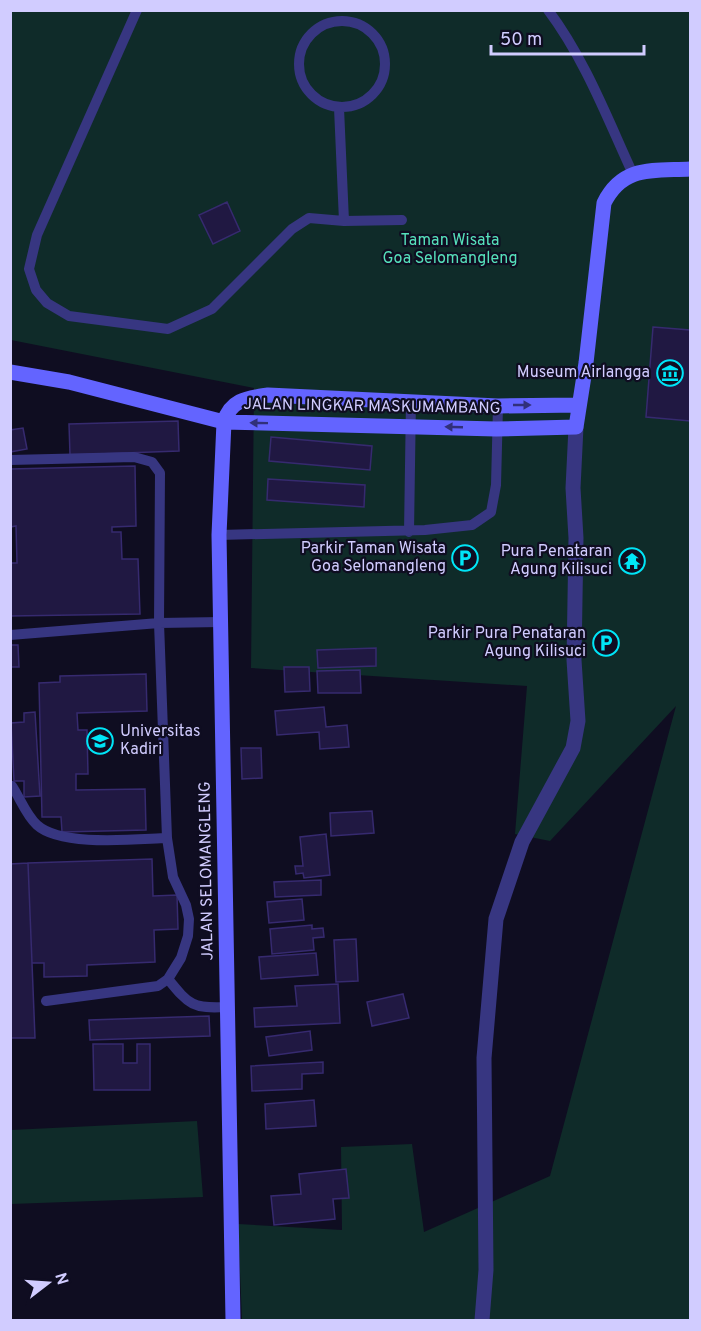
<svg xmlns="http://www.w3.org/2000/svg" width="701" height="1331" font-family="Overpass,sans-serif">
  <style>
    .green { fill: #0f2b29 }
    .building { fill: #201842; stroke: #362a6f; stroke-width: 1.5 }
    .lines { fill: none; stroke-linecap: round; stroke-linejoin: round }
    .lane { stroke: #373681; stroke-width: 10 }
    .street { stroke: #373681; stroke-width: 15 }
    .secondary { stroke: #6364ff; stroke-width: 15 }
    .oneway { fill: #31307a }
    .labels { text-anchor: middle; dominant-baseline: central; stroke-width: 4.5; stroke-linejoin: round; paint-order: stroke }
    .park-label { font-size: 16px; fill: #56e1bb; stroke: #0f0d21 }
    .poi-label { font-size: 16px; fill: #d1ccff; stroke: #0f0d21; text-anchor: end }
    .street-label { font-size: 16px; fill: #d1ccff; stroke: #0f0d21 }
  </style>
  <rect width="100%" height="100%" fill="#0f0d21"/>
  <path class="green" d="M10,11H690V1320H242L238,1224L342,1230L341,1147L412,1144L424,1232L550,1176L676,706L550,841L515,834L527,686L251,668L254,388L11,340Z
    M197,1121L203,1197L11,1204V1130Z"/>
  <path class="building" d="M227,202L240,231L213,244L199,215Z
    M653,327L690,330V421L646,417Z
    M178,421L179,451L70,455L69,424Z
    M23,428L27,449L10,452V430Z
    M271,437L372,446L370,470L269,461Z
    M135,466L136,526L112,527V532H121L122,559H138L140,614L10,616V563H17L16,526L10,527V469Z
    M268,479L365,485L364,507L267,500Z
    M10,645H18L19,667H10Z
    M376,648V666L318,668L317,650Z
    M284,667H309L310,691L285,692Z
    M360,670L361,693H318L317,671Z
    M146,674L147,711L77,713L78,730H87L88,774H76V790L145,789L146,830L62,832L61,817H42L39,683L60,682V676Z
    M324,707L326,727L347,725L349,747L320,749L319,732L277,735L275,711Z
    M35,712L40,796L24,797V781H14L11,723L24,722V713Z
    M241,748H261L262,778L242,779Z
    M372,811L374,833L331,836L330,813Z
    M326,834L330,875L304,878L303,873L296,874L295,866H303L300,837Z
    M152,859L153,896L177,895L178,929L154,930L155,962L87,965V976L44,977V963H32L28,863Z
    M28,863L35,1038H10V864Z
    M321,880V895L275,897L274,882Z
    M302,899L304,920L269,923L267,902Z
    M312,925V929L323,928L324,937L313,938L314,950L272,954L270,929Z
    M356,939L358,981L336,982L334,940Z
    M316,953L318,975L261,979L259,957Z
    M338,984L340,1023L255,1027L254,1008L297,1006L295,986Z
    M403,994L409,1018L372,1026L367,1002Z
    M209,1016L210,1036L90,1040L89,1020Z
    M310,1031L312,1050L269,1056L266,1037Z
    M93,1044H123V1063H137V1044H150V1090H94Z
    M323,1062V1073L302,1074V1089L252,1091L251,1066Z
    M314,1100L316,1126L266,1129L265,1104Z
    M346,1169L349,1198L333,1199L335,1219L274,1225L271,1196L301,1194L299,1174Z"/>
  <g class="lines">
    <path class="lane" d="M137,10L37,235L29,269L36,290L47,303L69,316L168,329L212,309L292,229L309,218L344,221L402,220
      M548,10C585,59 608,120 633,174
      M299 64a43 43 0 1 1 86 0a43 43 0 1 1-86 0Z
      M339,108L344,221
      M10,460L134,457L152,462L160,473L159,623L10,635
      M409,532L411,400
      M219,535L425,530L472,525L491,512L496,485L498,406
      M12,786C20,798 26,815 37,825C61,847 136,839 167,838
      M168,979C189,1005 193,1009 227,1007
      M46,1001L158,986L168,979L181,958L188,936L189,919L186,905L173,877L167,838L159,623L221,622"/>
    <path class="street" d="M482,1320L486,1270L484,1058L496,919L522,842L573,748L578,721L574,660L576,538L573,488L576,427"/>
    <path class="secondary" d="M10,372L69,382L224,422L496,429L576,427L586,363L604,203C623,165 653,171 690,169
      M233,1320L219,535L224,422C231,399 248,398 268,395L498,406L578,405"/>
  </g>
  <defs><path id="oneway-solid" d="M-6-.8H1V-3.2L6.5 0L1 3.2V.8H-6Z" transform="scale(1.5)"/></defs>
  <g class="oneway">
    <use href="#oneway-solid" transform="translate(522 405)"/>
    <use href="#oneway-solid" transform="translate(259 423) rotate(-179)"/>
    <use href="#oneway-solid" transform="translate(454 427) rotate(-178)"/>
  </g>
  <defs>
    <g id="museum-ring" transform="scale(1.35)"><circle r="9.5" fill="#0f0d21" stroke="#00e5f7" stroke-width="1.5"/><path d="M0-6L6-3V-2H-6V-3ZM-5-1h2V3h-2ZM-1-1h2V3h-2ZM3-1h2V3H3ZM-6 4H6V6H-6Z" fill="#00e5f7"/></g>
    <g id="parking-ring" transform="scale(1.35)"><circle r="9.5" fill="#0f0d21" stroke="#00e5f7" stroke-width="1.5"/><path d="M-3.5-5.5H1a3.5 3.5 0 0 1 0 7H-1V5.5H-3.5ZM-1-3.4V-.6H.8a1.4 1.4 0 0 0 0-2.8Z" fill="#00e5f7"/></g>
    <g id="temple-ring" transform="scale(1.35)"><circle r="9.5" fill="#0f0d21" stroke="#00e5f7" stroke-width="1.5"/><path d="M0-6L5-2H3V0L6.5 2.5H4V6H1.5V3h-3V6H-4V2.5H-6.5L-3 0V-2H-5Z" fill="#00e5f7"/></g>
    <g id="university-ring" transform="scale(1.35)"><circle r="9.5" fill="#0f0d21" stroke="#00e5f7" stroke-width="1.5"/><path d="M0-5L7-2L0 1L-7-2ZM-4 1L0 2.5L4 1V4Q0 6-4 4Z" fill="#00e5f7"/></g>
  </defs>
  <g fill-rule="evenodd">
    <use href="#museum-ring" x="670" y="373"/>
    <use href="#parking-ring" x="465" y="558"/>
    <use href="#temple-ring" x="632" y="561"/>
    <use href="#parking-ring" x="606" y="643"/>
    <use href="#university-ring" x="100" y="741"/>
  </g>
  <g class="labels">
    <g class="park-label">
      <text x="450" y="241">Taman Wisata<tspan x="450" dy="18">Goa Selomangleng</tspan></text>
    </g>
    <g class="poi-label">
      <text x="650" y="373">Museum Airlangga</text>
      <text x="446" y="549">Parkir Taman Wisata<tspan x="446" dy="18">Goa Selomangleng</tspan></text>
      <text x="612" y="552">Pura Penataran<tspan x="612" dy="18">Agung Kilisuci</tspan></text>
      <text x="586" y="634">Parkir Pura Penataran<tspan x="586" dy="18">Agung Kilisuci</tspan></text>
      <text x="120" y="732" text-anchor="start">Universitas<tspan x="120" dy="18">Kadiri</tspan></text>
    </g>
    <g class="street-label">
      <text transform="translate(372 407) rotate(1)">JALAN LINGKAR MASKUMAMBANG</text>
      <text transform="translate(207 871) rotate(-91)">JALAN SELOMANGLENG</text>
    </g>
  </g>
  <rect width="701" height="1331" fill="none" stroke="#d1ccff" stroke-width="24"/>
  <g transform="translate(48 1283) rotate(73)" stroke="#0f0d21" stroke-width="4.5" paint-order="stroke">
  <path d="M0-4.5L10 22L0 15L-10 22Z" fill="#d1ccff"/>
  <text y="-9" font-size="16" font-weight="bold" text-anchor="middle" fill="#d1ccff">N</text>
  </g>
  <path d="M491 45v9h153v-9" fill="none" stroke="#d1ccff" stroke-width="3"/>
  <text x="500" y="45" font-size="18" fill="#d1ccff" stroke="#0f0d21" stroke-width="4.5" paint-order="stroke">50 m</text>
</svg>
